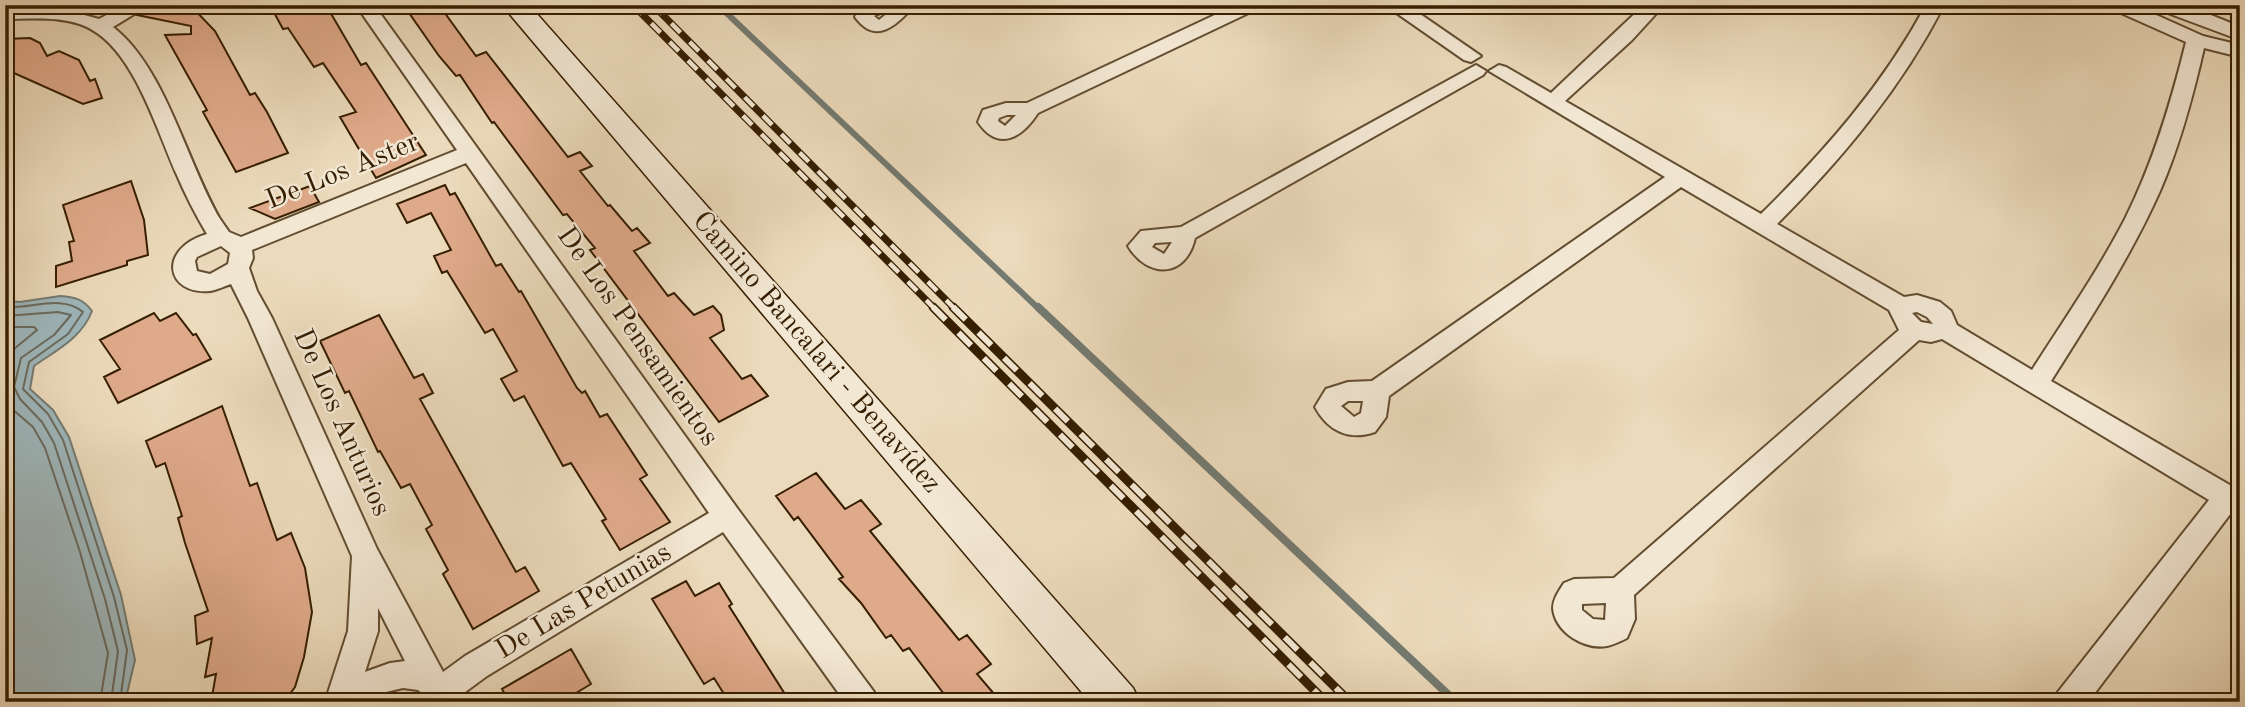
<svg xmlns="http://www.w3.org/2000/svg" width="2245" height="707" font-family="'Old Standard TT',serif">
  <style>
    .water { fill: #9eb7bc; stroke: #747a71; stroke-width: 2 }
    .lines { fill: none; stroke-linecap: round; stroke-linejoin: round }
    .shore { stroke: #6a6a5e; stroke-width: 2 }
    .stream-far1 { stroke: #747a71; stroke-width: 6 }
    .stream { stroke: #747a71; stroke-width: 8 }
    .building { fill: #dfaa8a; stroke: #361e01; stroke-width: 2 }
    .minor-casing { stroke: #634d30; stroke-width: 4 }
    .secondary-casing { stroke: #361e01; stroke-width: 3 }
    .minor { fill: #f2e7d3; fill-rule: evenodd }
    .secondary { fill: #f2e7d3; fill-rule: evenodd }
    .rail-far1-casing { stroke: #361e01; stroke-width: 7 }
    .rail-casing { stroke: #361e01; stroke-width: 9 }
    .rail-far1 { stroke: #f2e7d3; stroke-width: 4.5; stroke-dasharray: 13; stroke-linecap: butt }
    .rail { stroke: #f2e7d3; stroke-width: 6; stroke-dasharray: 18; stroke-linecap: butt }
    .labels { text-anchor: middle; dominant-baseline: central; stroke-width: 5; stroke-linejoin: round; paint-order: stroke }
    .street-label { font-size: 28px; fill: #361e01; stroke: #f2e7d3 }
  </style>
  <rect width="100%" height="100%" fill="#ebdabb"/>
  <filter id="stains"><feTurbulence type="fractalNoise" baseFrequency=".00286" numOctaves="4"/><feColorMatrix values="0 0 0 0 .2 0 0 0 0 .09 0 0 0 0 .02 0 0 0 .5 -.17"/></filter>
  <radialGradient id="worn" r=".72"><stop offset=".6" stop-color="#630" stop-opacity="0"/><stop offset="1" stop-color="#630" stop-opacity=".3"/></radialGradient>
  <path class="water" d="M60,296C75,297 83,299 92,311C82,338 55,351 34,366L30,389L53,410L69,437L121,595L135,660L125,702H5V297L8,301L20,302Z"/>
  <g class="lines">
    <path class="shore" d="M5,307C30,309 62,294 83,312L68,334L29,362L23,389L48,414L63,440L114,597L127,650L120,702
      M5,316L58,312L71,315L54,335L21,358L14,387L20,399L42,422L54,443L105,599L118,651L111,702
      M5,327H34L37,330L14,349L5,372
      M5,398L11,408L33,427L45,448L80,552L108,653L100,702"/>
    <path class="stream-far1" d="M718,5L1039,309"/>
    <path class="stream" d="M1038,307L1456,702"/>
  </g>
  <path class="building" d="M152,5H190L215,31L250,95L255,93L267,112L288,153L236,172L203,112L207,110L165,35L191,34V26L137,15Z
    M270,5H326L361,65L366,63L426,155L376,178L340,117L356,112L323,63L314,67L288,28L283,29Z
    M422,5H439L476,56L486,52L568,157L580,152L592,166L580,171L608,206L610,205L632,231L637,228L650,243L634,251L668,296L674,293L694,315L713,306L721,315L724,330L710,338L742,379L751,375L768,396L719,422L590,250L595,248L567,214L563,215L494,122L492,123L460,75L456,76L439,56L407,10Z
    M30,38L40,43L47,56L59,51L79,60L90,81L95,79L102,98L83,104L5,69V39Z
    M131,181L144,220L148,255L127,261V265L56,287V266L72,261L69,242L74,241L63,205Z
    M445,185L450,195L455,193L496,266L501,264L519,292L521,291L577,388L582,393L585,391L600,417L607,414L647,475L640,479L670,522L620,550L602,521L606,519L571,463L563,466L524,396L514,401L501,379L517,371L493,329L485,333L447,271L442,273L434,256L451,250L431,213L407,223L397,204Z
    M310,186L319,202L275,219L250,208Z
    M154,313L160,321L176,313L193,335L196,334L211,359L118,403L104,377L120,369L100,340Z
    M379,315L414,378L423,374L433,393L420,399L516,572L525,567L539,591L473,629L443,574L448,570L426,529L432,525L410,484L401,488L380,451L378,452L349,391L345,393L320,341Z
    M222,406L250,486L257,483L277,540L291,533L305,568L312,612L304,657L295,687L289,695L275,702H211L216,674L205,677L212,638L197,644L195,616L208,611L185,543L178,518L182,516L165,463L156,467L146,441Z
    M816,473L845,509L861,500L881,524L870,531L959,640L967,635L991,664L977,674L1001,702H950L909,648L903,651L891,635L886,638L861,603L839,579L843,577L798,517L794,520L776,496Z
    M686,581L695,596L719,583L732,604L729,606L790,702H729L714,678L704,684L652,599Z
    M571,649L591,684L561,702H509L502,689Z"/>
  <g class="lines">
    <g class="minor-casing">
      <path id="minor" d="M126,5H149L113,27C165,67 187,163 220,219L229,232L241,237L457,150L356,5H374L737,508L874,692L878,702H845L723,532L487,676L453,701L433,702L418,690L403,688L386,692L369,702H325L348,631L352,556L248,318L231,284C225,286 217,290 210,291C166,295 157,249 207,234C195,214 185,194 176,173C157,130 135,56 94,31C70,15 33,19 5,19V7L66,10L99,19ZM466,163L709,513L465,656L443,672L377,549L272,318L257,291L249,268L253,258L252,250ZM221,246L230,253L228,264L210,274L197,271L195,261L197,257ZM378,608L405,661L390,663L365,672L378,631Z
        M866,5H915C898,23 877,47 855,17L859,7ZM882,12H889L879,20L874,16Z
        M1236,5H1260L1257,9L1038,113C1022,138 998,152 978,122L983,110L1006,103H1027ZM1007,115H1016L1005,126L998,121L999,118Z
        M1385,5H1407L1481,56L1471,62L1464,60Z
        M1644,5H1664L1632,40L1565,101L1761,214C1825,151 1883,85 1926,5H1944C1901,88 1843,158 1777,224L1904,297L1917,295L1940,302L1951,311L1957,325L2032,370C2064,320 2098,271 2125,219C2153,163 2171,103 2186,42L2112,9L2109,5H2134L2203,36L2240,45V57L2204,48C2193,96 2180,145 2160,191C2130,258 2090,319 2051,381L2240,491V516L2231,513L2088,702H2054L2058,692L2209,500L1942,339L1931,342L1919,340L1634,595L1635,619L1627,638C1621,641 1613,645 1607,646C1584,650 1555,632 1553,608C1553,599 1559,591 1564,583L1574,579L1614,578L1899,330L1889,310L1681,187L1389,396L1386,417L1375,432C1349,441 1328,431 1315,407L1326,389L1348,382L1372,381L1665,177L1489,71L1499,65L1506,67L1551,93ZM1917,312L1927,317L1933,324L1921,322L1912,313ZM1348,401H1363L1361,413L1354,417L1341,406ZM1606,603L1605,620L1593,619L1582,610V604Z
        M2154,5C2191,5 2207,13 2240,27V40L2157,9Z
        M1476,65L1486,71L1483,75L1195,238C1186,278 1148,279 1128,246L1141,231L1181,227ZM1172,242L1164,254L1152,247L1155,243Z"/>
    </g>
    <g class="secondary-casing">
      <path id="secondary" d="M502,5H529L1133,688L1140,702H1090Z"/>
    </g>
    <use href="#minor" class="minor"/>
    <use href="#secondary" class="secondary"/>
    <g class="rail-far1-casing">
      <path id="rail-far1" d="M633,5L935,309
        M653,5L955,309"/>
    </g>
    <g class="rail-casing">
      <path id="rail" d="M933,307L1326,702
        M953,307L1350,702"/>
    </g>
    <use href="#rail-far1" class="rail-far1"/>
    <use href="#rail" class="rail"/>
  </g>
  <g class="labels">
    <g class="street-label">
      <text transform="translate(343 172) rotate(-22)">De Los Aster</text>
      <text transform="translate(637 337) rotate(55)">De Los Pensamientos</text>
      <text transform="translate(816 353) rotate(49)">Camino Bancalari - Benavídez</text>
      <text transform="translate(341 423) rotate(66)">De Los Anturios</text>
      <text transform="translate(584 602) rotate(-31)">De Las Petunias</text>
    </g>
  </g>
  <rect width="2245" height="707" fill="none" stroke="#ebdabb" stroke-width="28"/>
  <rect x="7" y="7" width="2231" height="693" fill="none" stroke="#361e01" stroke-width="3.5"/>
  <rect x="14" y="14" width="2217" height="679" fill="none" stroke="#361e01" stroke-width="2"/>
  <rect width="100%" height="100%" filter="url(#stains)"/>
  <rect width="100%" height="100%" fill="url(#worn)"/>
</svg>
